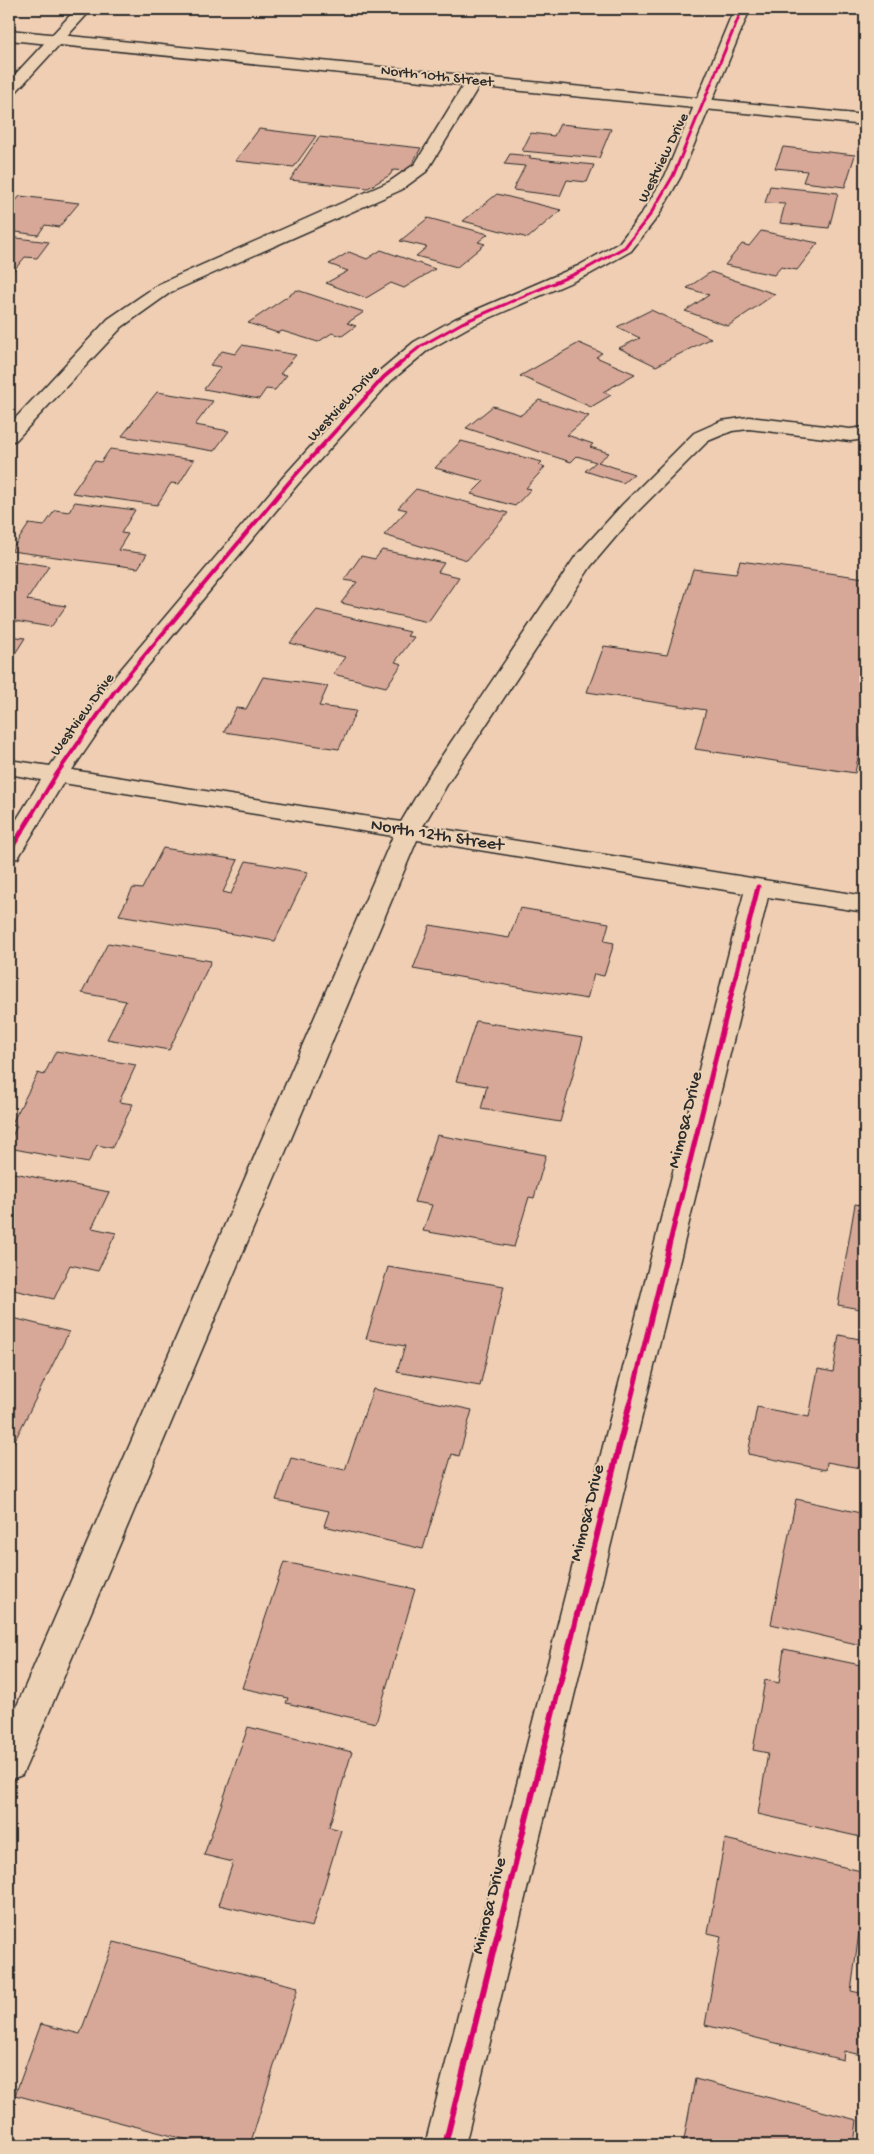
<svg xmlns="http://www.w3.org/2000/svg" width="874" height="2154" font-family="'Gochi Hand',sans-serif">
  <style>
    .building { fill: #d7a898; stroke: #2b2b2b }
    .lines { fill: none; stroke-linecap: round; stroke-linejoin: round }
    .minor-casing { stroke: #2b2b2b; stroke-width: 3 }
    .major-casing { stroke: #2b2b2b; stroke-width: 3 }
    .minor { fill: #edd1b4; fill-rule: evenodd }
    .major { fill: #edd1b4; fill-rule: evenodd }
    .cycleway-far3-casing { stroke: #edd1b4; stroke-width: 5 }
    .cycleway-far2-casing { stroke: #edd1b4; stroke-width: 6 }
    .cycleway-far1-casing { stroke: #edd1b4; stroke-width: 8 }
    .cycleway-casing { stroke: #edd1b4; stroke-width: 9 }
    .cycleway-far3 { stroke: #d6006c; stroke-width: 3 }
    .cycleway-far2 { stroke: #d6006c; stroke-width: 4 }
    .cycleway-far1 { stroke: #d6006c; stroke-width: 5 }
    .cycleway { stroke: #d6006c; stroke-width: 6 }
    .labels { text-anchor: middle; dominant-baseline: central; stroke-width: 4; stroke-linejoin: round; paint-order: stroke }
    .far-street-label { font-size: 15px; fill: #2b2b2b; stroke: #edd1b4 }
    .street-label { font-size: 18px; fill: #2b2b2b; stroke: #edd1b4 }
  </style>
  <rect width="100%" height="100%" fill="#efceb3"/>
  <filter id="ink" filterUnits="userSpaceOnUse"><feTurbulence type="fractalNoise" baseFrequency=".02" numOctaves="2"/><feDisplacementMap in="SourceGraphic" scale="10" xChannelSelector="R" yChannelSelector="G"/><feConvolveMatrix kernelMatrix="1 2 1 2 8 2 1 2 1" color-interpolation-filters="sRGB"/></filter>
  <g filter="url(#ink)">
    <path class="building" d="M560,124L611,129L599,158L522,151L531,133L554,136Z
      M259,129L316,136L294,167L235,161Z
      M319,137L421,148L408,171L393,170L390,175L368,188L290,180Z
      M783,147L855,155L845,187L803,182L807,171L775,168Z
      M510,154L531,156L529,158L594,165L587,182L567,180L560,196L513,190L525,166L504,164Z
      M770,186L838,193L829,228L780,223L785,204L765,203Z
      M497,194L561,210L528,238L463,221Z
      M20,196L79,203L59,227L45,225L38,235L9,231V209Z
      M428,218L488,234L478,242L485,244L457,267L416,256L427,247L400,241Z
      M761,231L818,243L797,270L781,267L774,275L725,265L742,244L749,246Z
      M9,237L49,242L37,258L25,257L9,276Z
      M381,250L435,269L404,288L391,283L366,298L326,283L348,271L329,264L349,252L367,259Z
      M711,272L775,294L728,326L685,311L709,295L687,288Z
      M297,290L364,312L347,323L356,326L342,336L332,333L318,342L282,331L278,333L248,323Z
      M651,310L711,338L656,366L619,348L640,338L617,327Z
      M579,343L602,353L596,357L635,374L603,392L611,395L591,407L520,376Z
      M242,345L296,355L280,374L287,375L275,390L266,389L259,399L204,389L221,367L210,365L222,351L235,354Z
      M157,392L213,401L195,425L229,431L214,451L122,436Z
      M539,400L589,416L567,435L593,444L590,447L609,453L598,462L634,474L623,483L585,471L596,462L577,456L571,462L466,428L493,406L521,415Z
      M461,441L542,462L539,465L545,467L526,488L531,489L515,506L471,494L484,481L435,468Z
      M110,449L194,460L179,484L171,483L157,505L72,493L94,461L101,462Z
      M416,489L508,513L467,560L384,535L407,510L398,508Z
      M75,502L135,510L121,533L128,534L118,550L147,554L138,568L11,551L29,524L44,526L55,510L69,512Z
      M382,550L444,563L438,572L459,577L428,622L341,603L357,582L344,580L361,556L375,559Z
      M9,560L49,566L27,600L66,606L51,627L9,620Z
      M740,561L865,578V738L862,737L855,773L695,749L706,710L587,692L604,646L667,655L693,569L736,574Z
      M317,610L410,632L407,636L414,637L395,662L402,664L386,687L333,674L345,657L290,643Z
      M9,636L25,638L9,663Z
      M263,677L328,686L319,706L356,711L339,749L224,732L236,708L246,709Z
      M163,848L238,860L223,892L231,894L246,861L308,872L275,941L119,915L133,888L142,889Z
      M520,908L609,923L604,941L614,943L604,976L594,974L587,999L413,969L430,925L509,938Z
      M108,943L211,961L169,1050L107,1039L126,1001L82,993Z
      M476,1021L583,1038L560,1122L481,1109L487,1086L456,1081Z
      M56,1051L136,1065L119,1102L133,1104L112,1148L97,1145L88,1163L9,1148V1142L17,1126L11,1125L38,1073L44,1075Z
      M437,1135L546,1155L534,1198L529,1197L514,1247L423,1231L432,1205L414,1202Z
      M9,1172L109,1192L92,1228L116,1233L98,1271L70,1265L54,1299L9,1289Z
      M855,1204L865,1206V1310L838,1305Z
      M388,1267L504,1286L480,1386L397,1372L405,1346L366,1339Z
      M9,1317L69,1332L14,1442L9,1441Z
      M839,1335L865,1340V1469L827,1462L826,1470L748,1454L757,1407L809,1417L818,1369L833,1372Z
      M373,1389L472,1410L459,1456L452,1454L423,1549L324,1526L329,1511L276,1500L291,1458L345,1470Z
      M796,1499L865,1514V1646L771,1624Z
      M284,1562L415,1589L376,1723L286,1703L288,1698L242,1688Z
      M784,1649L865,1666V1838L758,1814L768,1753L753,1750L765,1680L779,1683Z
      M248,1727L352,1752L329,1827L341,1830L312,1927L219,1905L233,1862L204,1855Z
      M725,1839L865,1872V1889L851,1991L865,1994V2056L844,2051L843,2060L705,2025L721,1936L708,1933Z
      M114,1942L298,1987L250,2145H207L15,2095L41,2024L80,2034Z
      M695,2079L857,2120L854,2145H683Z"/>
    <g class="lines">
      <g class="minor-casing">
        <path id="minor" d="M76,9H92L15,93L9,95V81Z
          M734,9H750L681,176L659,215L631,251L590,274L469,327L428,350L391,381L298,484L122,697L72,770L401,822L427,778L575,557L622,505L694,433L721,421L749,417L850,429L865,427V439L850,441L749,429L732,431L708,441L636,513L591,566L451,778L423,826L865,896V912L768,897L465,2145H425L744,893L417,840L27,1764L22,1775L9,1780V1724L393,836L63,783L18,858L9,860V832L41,780L9,774V760L50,766L106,687L284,476L377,373L414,342L455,319L578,266L619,243L642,213L665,176Z
          M474,76L482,81L427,171L401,190L171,292L122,327L16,440L9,442V425L108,319L159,284L389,182L415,164L466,81Z"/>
      </g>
      <g class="major-casing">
        <path id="major" d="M9,30L865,115V125L9,40Z"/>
      </g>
      <use href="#minor" class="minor"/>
      <use href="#major" class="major"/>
      <g class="cycleway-far3-casing">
        <path id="cycleway-far3" d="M406,358L421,346L462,323L584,270L625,247L650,215L673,176L742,9"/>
      </g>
      <g class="cycleway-far2-casing">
        <path id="cycleway-far2" d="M31,816L56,775L114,692L291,480L384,377L408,357"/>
      </g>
      <g class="cycleway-far1-casing">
        <path id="cycleway-far1" d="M9,852L32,815
          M630,1403L758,887"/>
      </g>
      <g class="cycleway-casing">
        <path id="cycleway" d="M445,2145L630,1402"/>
      </g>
      <use href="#cycleway-far3" class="cycleway-far3"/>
      <use href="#cycleway-far2" class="cycleway-far2"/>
      <use href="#cycleway-far1" class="cycleway-far1"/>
      <use href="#cycleway" class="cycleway"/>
    </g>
  </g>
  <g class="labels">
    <g class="far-street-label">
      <text transform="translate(437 77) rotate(6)">North 10th Street</text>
      <text transform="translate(664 158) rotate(-64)">Westview Drive</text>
      <text transform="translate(344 404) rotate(-47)">Westview Drive</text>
      <text transform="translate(83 715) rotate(-54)">Westview Drive</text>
    </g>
    <g class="street-label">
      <text transform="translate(437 836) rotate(9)">North 12th Street</text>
      <text transform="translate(686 1120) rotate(-76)">Mimosa Drive</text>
      <text transform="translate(588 1513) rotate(-76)">Mimosa Drive</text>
      <text transform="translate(490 1906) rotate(-76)">Mimosa Drive</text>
    </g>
  </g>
  <rect width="874" height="2154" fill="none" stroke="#edd1b4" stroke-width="30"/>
  <rect x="15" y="15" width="844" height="2124" fill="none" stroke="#2b2b2b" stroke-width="2" filter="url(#ink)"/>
</svg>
